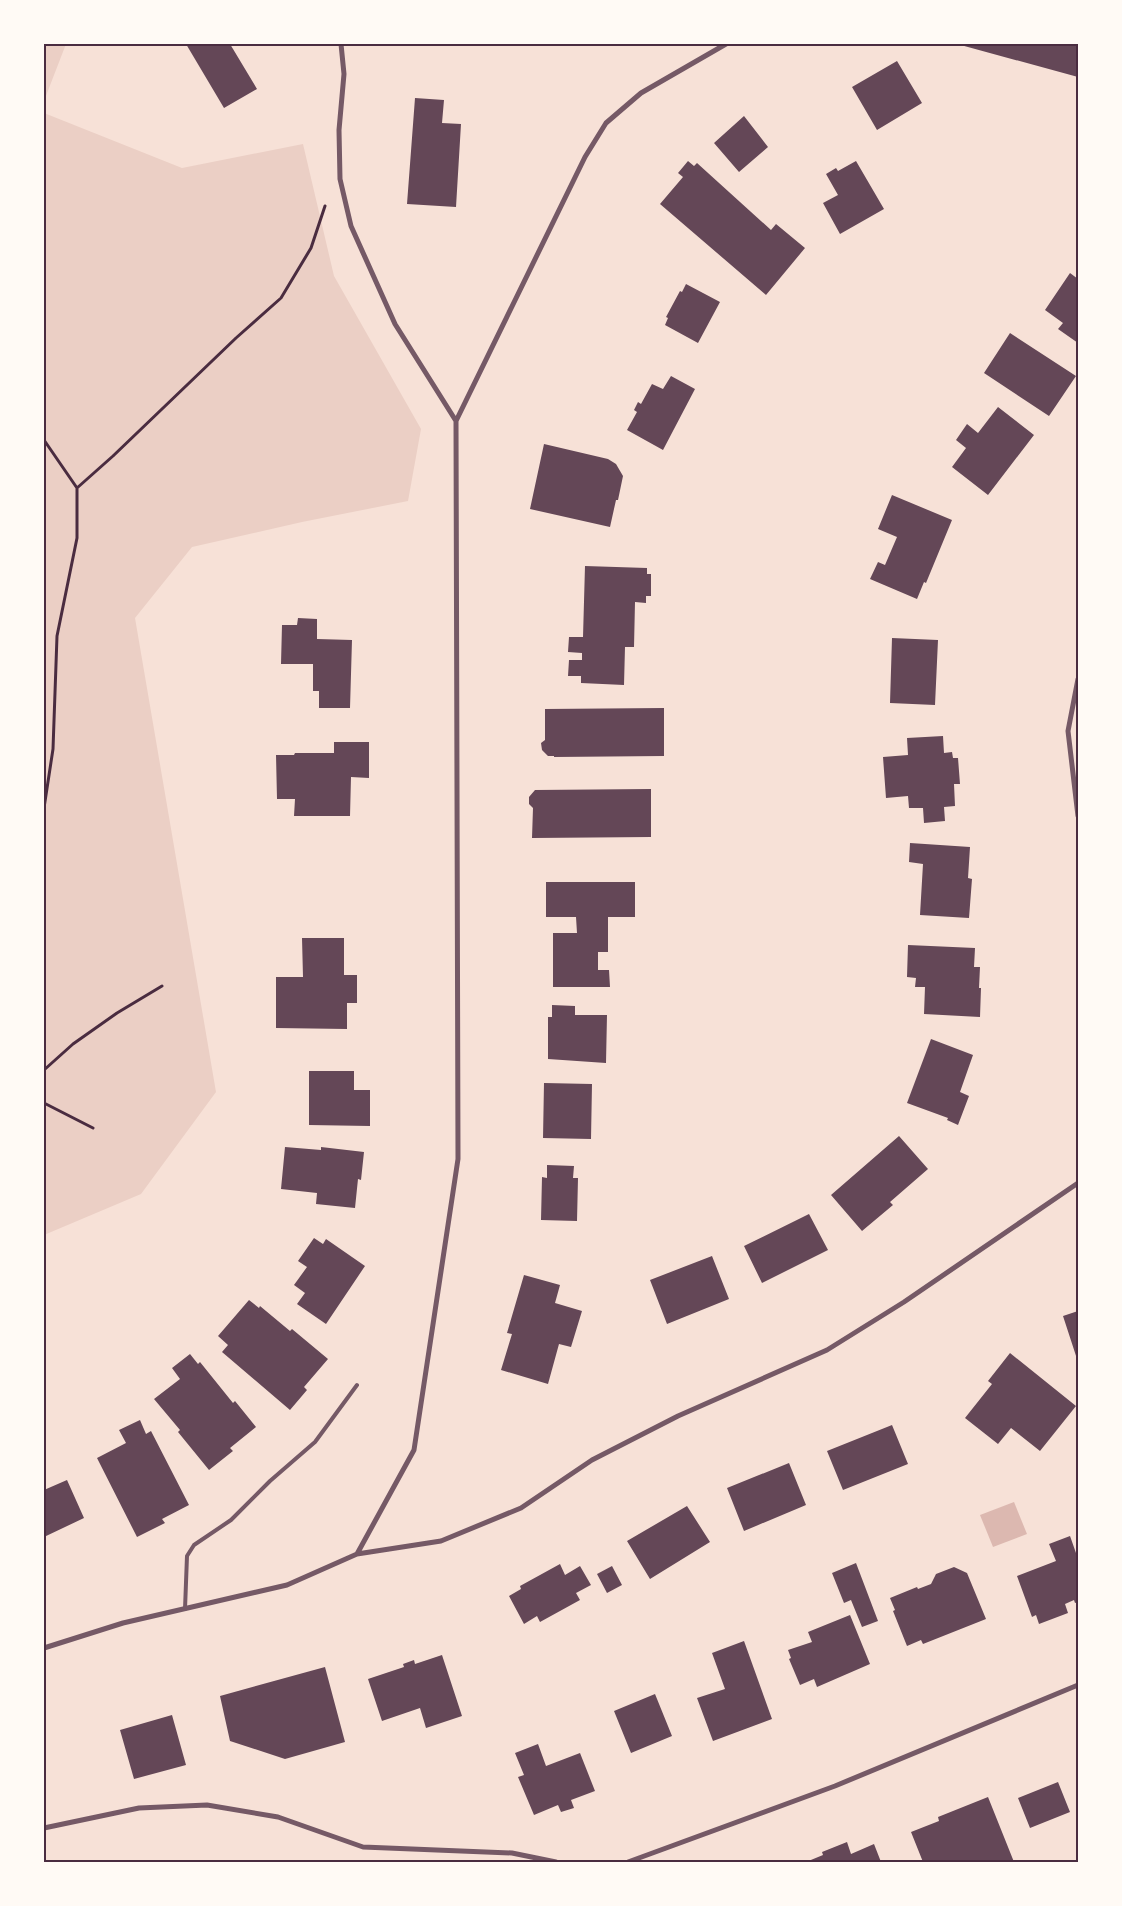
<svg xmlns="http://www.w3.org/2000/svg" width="1122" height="1906" font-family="'Noto Sans',sans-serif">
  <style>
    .green { fill: #ebcfc5 }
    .water { fill: #dcb8b0 }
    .building { fill: #644757 }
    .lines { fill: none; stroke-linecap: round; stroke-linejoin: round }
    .path { stroke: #4a2c40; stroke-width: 3 }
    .service { stroke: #755966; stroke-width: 4 }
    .minor { stroke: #755966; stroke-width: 5 }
    .neatline { fill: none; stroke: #4a2c40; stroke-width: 2 }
  </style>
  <rect width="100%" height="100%" fill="#f7e1d7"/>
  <path class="green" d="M44,44H66L44,101Z
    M44,113L182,168L303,144L334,276L421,429L408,501L302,522L192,547L135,618L216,1092L141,1194L44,1235Z"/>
  <path class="water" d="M1014,1502L1027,1534L993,1547L980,1515Z"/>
  <path class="building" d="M186,44H230L257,89L224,108Z
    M957,44H1078V77Z
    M897,61L922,103L877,130L852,87Z
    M415,98L444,100L442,123L461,124L456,207L407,204Z
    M744,116L768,147L739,172L714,143Z
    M688,161L694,166L697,163L771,230L776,224L805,248L766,295L660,204L683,177L678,173Z
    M856,161L884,209L840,234L823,203L838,195L826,174L836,168L838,171Z
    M1070,273L1078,279V343L1058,329L1063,323L1045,310Z
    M686,284L720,302L698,343L665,325L668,318L666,317L680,291L682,292Z
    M1010,333L1076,376L1049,416L984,373Z
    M671,376L695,389L663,450L627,430L637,412L634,410L638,402L641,404L652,384L663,389Z
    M998,407L1034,435L988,495L952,467L966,448L956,440L967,424L978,433Z
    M544,444L608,459L616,464L623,476L618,500H616L610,527L530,509Z
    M892,495L952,520L926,583L924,582L917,599L870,579L878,562L885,565L897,537L878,529Z
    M585,566L647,568V574H651V596H646V603L635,602L634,647H625L624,685L581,683V676H568L569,660H582V653L568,652L569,637H583Z
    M298,618L317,619V639L352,640L350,708H319V691H313V664H281L282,625H297Z
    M892,638L938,640L935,705L890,703Z
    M664,708V756L554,757V756H548L542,750L541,743L545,740V709Z
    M943,736L944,753L952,752L953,758H958L960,784H954L955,806L944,807L945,821L924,823L923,808H909L908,796L886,798L883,757L908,755L907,738Z
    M334,742H369V778L351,777L350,816H294L295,799H277L276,755H294L295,753H334Z
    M651,789V837L532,838L533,808L529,804V797L535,790Z
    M910,843L970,847L968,878L972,879L969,918L920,915L923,864L909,862Z
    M546,882H635V917H608V952H598V970H609L610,987H553V933H577L576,917H546Z
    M302,938H344V975H357V1003H347V1029L276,1028V977H303Z
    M908,945L975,948L974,967H980L979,988H981L980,1017L924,1014L925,987H915L916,978L907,977Z
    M552,1005L575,1006V1015H607L606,1063L548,1059V1017H552Z
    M931,1039L973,1055L960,1092L969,1096L958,1125L947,1120L948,1118L907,1103Z
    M309,1071H354V1090H370V1126L309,1125Z
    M544,1083L592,1084L591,1139L543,1138Z
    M899,1136L928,1169L890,1202L893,1205L862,1231L831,1195Z
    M285,1147L321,1150V1147L364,1152L361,1180L358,1179L355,1208L316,1204L317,1193L281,1189Z
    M547,1165L574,1166L573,1178H578L577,1221L541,1220L542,1177L547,1178Z
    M809,1214L828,1250L762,1283L744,1246Z
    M314,1238L323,1244L326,1239L365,1266L326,1324L297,1304L305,1293L294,1285L307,1267L298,1261Z
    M712,1256L729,1299L667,1324L650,1280Z
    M524,1275L560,1285L555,1303L582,1311L571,1347L559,1344L548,1384L501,1370L512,1334L507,1333Z
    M249,1300L259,1308L260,1306L290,1331L292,1329L328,1359L304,1387L307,1390L290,1410L222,1352L228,1345L218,1336Z
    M1078,1311V1362L1063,1316Z
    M1010,1353L1076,1406L1040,1451L1011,1428L998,1444L965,1418L992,1384L988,1381Z
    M190,1354L198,1364L200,1362L233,1403L235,1401L256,1427L230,1448L233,1451L209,1470L178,1432L180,1430L154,1399L180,1379L172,1368Z
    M140,1420L146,1434L151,1431L189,1505L162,1519L165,1523L137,1537L97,1458L126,1443L119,1430Z
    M892,1425L908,1464L843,1490L827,1451Z
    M789,1463L806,1505L744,1531L727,1488Z
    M67,1480L84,1518L44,1537V1490Z
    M687,1506L710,1542L650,1579L627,1541Z
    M1070,1536L1076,1553L1078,1552V1602L1075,1603L1074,1600L1065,1604L1068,1613L1039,1624L1036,1615L1032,1617L1017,1576L1056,1561L1049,1544Z
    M856,1563L878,1621L862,1627L851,1600L844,1603L832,1573Z
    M560,1564L565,1575L580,1566L591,1585L576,1593L580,1600L540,1622L537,1616L524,1624L509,1596L521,1589L520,1586Z
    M612,1566L622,1585L607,1593L597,1574Z
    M954,1567L967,1573L986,1619L923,1644L921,1640L907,1646L893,1611L895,1610L890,1598L917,1587L918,1589L931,1584L936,1574Z
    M850,1615L870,1664L817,1687L814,1679L800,1685L789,1659L791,1658L788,1650L812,1642L808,1632Z
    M744,1641L772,1719L713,1741L697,1698L725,1689L712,1653Z
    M442,1655L462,1716L426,1728L420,1708L382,1721L368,1679L404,1667L403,1664L414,1660L415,1664Z
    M325,1667L345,1742L285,1759L230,1741L220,1696Z
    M655,1694L672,1736L631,1753L614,1711Z
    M172,1715L186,1765L134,1779L120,1730Z
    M538,1744L546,1766L580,1753L595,1791L571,1800L574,1808L561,1812L558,1805L534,1815L518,1777L524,1775L515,1753Z
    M1058,1782L1070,1812L1030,1828L1018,1798Z
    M988,1797L1014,1862H955L954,1860L948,1862H923L911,1832L939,1821L938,1817Z
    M847,1842L851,1854L874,1844L881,1862H806L823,1855L822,1852Z"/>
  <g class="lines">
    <path class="path" d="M44,440L77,488V538L57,636L53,749L44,808
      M77,488L113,456L236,338L281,298L311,248L325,206
      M44,1070L73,1044L117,1013L162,986
      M44,1103L93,1128"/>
    <path class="service" d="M185,1609L187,1556L194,1545L231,1520L270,1481L315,1442L357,1385"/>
    <path class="minor" d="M341,44L344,74L339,130L340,179L351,226L395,324L456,421
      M1078,679L1068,731L1078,816
      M357,1554L414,1450L458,1159L456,421L585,157L606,123L641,93L726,44
      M44,1648L123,1623L287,1585L357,1554L441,1541L521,1508L592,1460L678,1416L827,1350L904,1302L1078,1183
      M44,1828L139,1808L207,1805L278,1817L363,1847L512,1853L556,1862
      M628,1862L835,1786L1078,1685"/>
  </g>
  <rect width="1122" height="1906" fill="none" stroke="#fffaf5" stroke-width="90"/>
  <rect x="45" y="45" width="1032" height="1816" class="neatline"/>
</svg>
